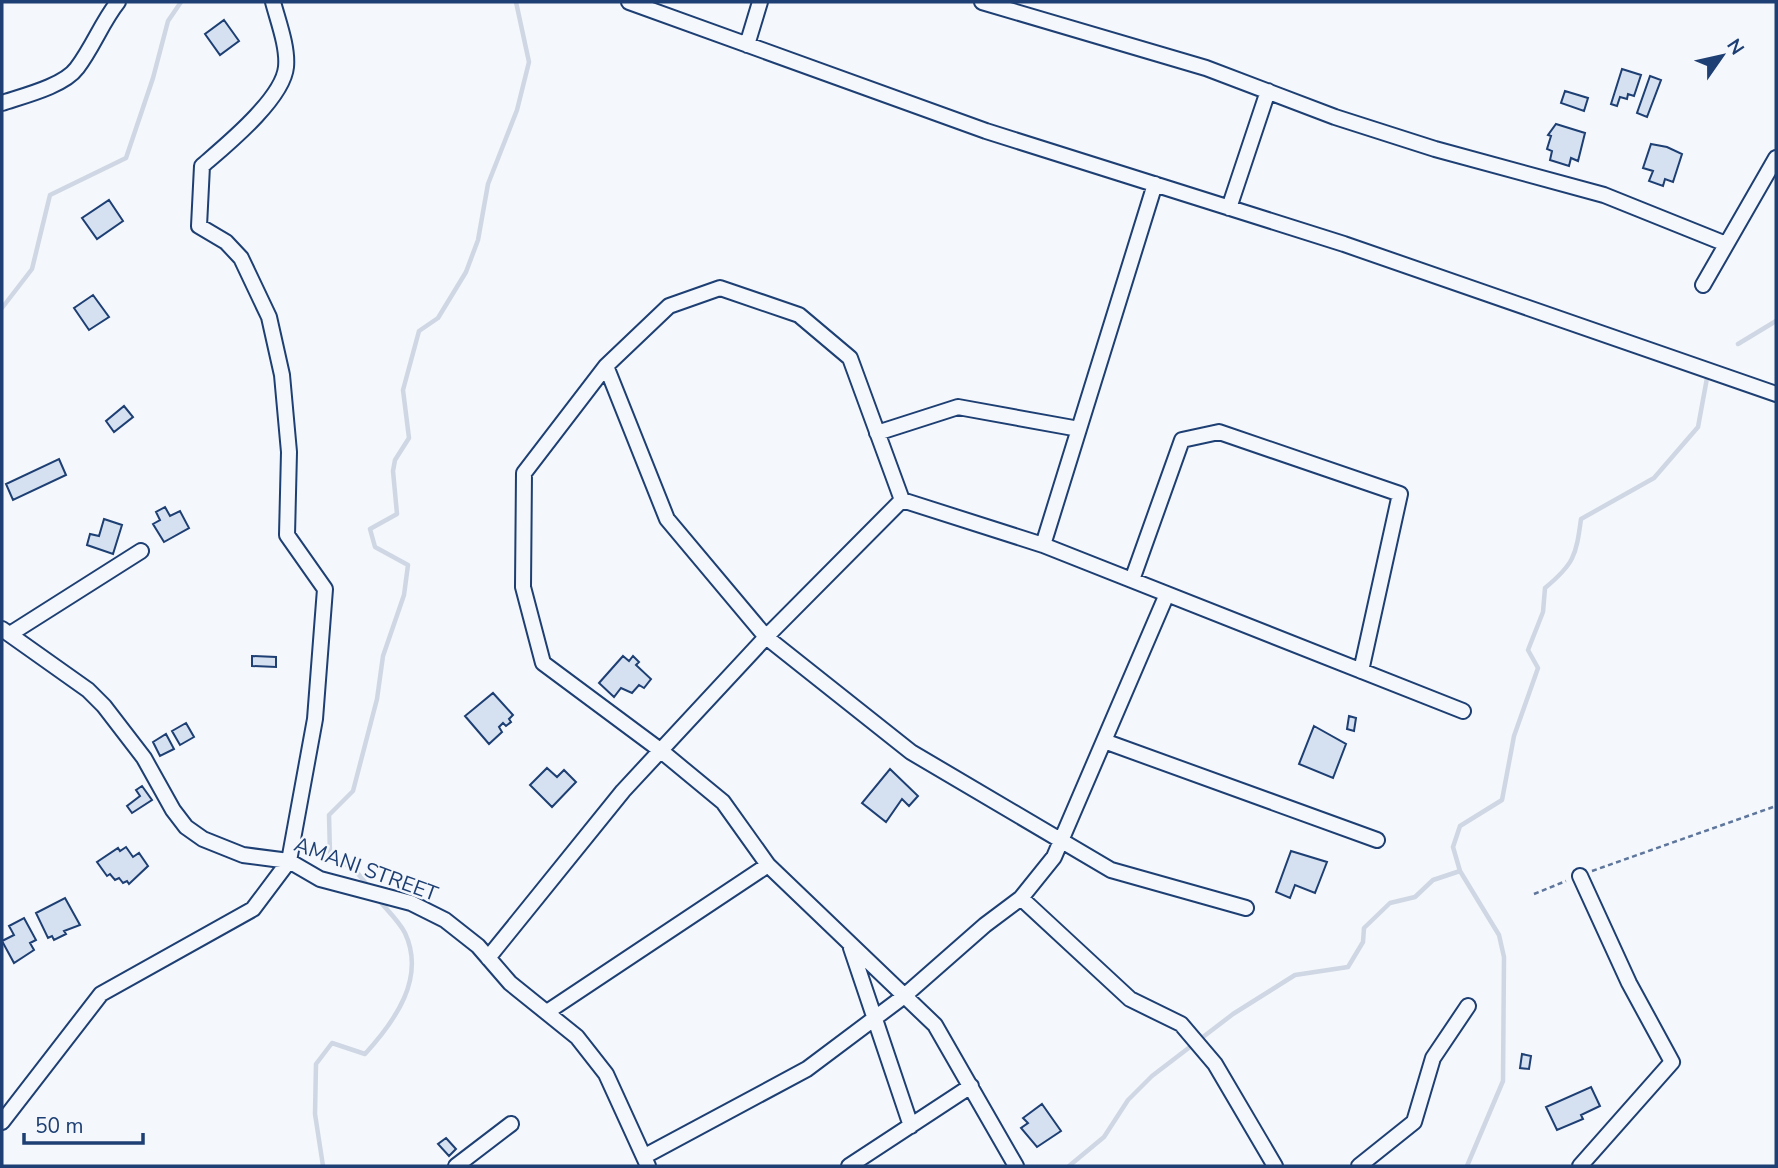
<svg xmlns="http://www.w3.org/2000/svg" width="1778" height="1168" font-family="'Nunito Sans',sans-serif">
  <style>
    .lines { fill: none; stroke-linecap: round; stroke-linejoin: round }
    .stream { stroke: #cfd7e4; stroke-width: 4.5 }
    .building { fill: #d5e0f0; stroke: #1d3f73; stroke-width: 2 }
    .minor-casing { stroke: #1d3f73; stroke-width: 18 }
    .path { stroke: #5e769c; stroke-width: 2.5; stroke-dasharray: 5 3.5; stroke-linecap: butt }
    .minor { stroke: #f4f7fb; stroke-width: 14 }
    .labels { text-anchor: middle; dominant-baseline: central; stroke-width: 5; stroke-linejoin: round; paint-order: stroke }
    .street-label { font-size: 21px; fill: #1d3f73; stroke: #f4f7fb }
  </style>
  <rect width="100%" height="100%" fill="#f4f7fb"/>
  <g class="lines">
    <path class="stream" d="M2,308L32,269L50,195L126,158L153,78L168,21L181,2
      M1738,344L1776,321
      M368,886L355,870L330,854L329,815L353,791L377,699L383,656L404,595L408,565L375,547L370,529L397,514L393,471L395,460L409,438L403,390L419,331L438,318L466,272L478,240L488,184L517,110L529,62L516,2
      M323,1166L315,1114L316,1064L332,1043L365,1054C395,1021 426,978 405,933C399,921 386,909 377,898
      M1069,1166L1104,1137L1128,1100L1152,1076L1233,1014L1295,975L1348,967L1363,942L1364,928L1390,903L1415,897L1433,880L1460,871
      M1467,1166L1503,1081L1504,957L1499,935L1460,871L1453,847L1460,826L1502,800L1514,736L1538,668L1528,650L1543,612L1545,588C1574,564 1576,556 1581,519L1654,478L1698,427L1707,378"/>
  </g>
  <path class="building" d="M224,20L239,41L220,55L205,34Z
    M1622,69L1641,75L1634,96L1628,94L1627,99L1620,97L1617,106L1611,104Z
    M1650,76L1661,80L1647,117L1637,113Z
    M1565,91L1588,98L1584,111L1561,103Z
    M1556,124L1585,133L1578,161L1571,158L1569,166L1550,160L1552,151L1547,149L1551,136L1548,135Z
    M1651,144L1667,147L1682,154L1673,182L1665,179L1663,186L1649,181L1653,171L1643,168Z
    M109,200L123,221L97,239L82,218Z
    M93,295L109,317L89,330L74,308Z
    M124,406L133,417L114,432L106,421Z
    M59,459L66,475L13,500L6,484Z
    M165,507L170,516L180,511L189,528L164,542L153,524L160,520L156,512Z
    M104,519L122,525L113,554L87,545L90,534L99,536Z
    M252,656L276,657V667L252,666Z
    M623,656L629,661L633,656L639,662L636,665L651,679L644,688L639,685L632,693L621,688L614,697L599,683Z
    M493,693L513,715L509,719L511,722L506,726L503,723L499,727L502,732L489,744L465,716Z
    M1349,716L1356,718L1354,731L1347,729Z
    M186,723L194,737L180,745L172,731Z
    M1314,726L1346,744L1333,778L1299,764Z
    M166,734L174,749L160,756L153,742Z
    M547,768L557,777L564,770L576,782L552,807L530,785Z
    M890,769L918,796L909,806L902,799L886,822L862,803Z
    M142,786L152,800L132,813L127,806L140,796L136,790Z
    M126,847L133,857L139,853L148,866L129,884L127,881L123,883L119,878L115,880L110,874L107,876L97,862L118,848L120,851Z
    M1291,851L1327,862L1315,893L1295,885L1290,898L1276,892Z
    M65,898L80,925L64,931L66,934L54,940L52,936L48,938L36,913Z
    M24,918L36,940L30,943L34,950L14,963L2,941L14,935L9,926Z
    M1522,1054L1531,1056L1529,1069L1520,1068Z
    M1591,1087L1600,1106L1581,1115L1583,1119L1557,1130L1546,1107Z
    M1042,1104L1061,1131L1037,1147L1021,1128L1028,1123L1023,1118Z
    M446,1138L456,1149L449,1156L438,1144Z"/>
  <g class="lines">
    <g class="minor-casing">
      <path id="minor" d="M629,2L986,131L1344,244L1776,394
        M982,2L1206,68L1335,117L1435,149L1604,195L1726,244
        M747,45L760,2
        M2,103C23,96 64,86 77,68C93,47 102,22 118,2
        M1229,208L1268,91
        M1703,285L1776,158
        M606,366L667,519L766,637L911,752L1111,870L1246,908
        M877,433L958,407L1079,429
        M902,500L850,358L799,315L720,288L669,306L606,366L524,473L523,587L543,663L660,750L723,802L768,865L935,1025L1016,1166
        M1043,545L1155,184
        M1132,580L1182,440L1219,432L1400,494L1361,671
        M2,629L88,690L104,706L144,758L173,810L186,827L203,839L243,855L289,861L320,879L411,903L445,920L478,946L510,983L577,1037L606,1074L648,1166
        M10,634L141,551
        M1104,741L1377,840
        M1580,876L1629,983L1672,1062L1580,1166
        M1021,898L1130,999L1181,1024L1215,1064L1275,1166
        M851,948L911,1126
        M488,958L623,791L766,637L902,500L1043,545L1463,711
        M547,1012L768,865
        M2,1122L101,994L253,909L289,861L315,719L325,589L287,535L289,452L282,375L269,317L241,258L226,242L199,226L202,166C225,146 283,99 286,67C288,47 278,21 273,2
        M645,1156L807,1069L903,997L985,925L1021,898L1054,857L1167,594
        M456,1166L511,1124
        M849,1166L971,1086
        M1359,1166L1414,1122L1433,1058L1468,1006"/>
    </g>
    <path class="path" d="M1592,871L1776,806
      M1534,894L1566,881"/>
    <use href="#minor" class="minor"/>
  </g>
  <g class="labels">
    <g class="street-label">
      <text transform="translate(366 869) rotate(20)">AMANI STREET</text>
    </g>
  </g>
  <rect width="1778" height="1168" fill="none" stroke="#1d3f73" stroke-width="7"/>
  <g transform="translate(1722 56) rotate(56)" stroke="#f4f7fb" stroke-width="5" paint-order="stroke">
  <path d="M0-5L12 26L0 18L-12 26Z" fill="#1d3f73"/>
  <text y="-10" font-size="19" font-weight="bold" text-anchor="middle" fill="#1d3f73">N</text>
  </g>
  <path d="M24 1133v10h119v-10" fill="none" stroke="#1d3f73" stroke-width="3.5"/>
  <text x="35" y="1133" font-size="21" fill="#1d3f73" stroke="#f4f7fb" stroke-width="5" paint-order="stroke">50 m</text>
</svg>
